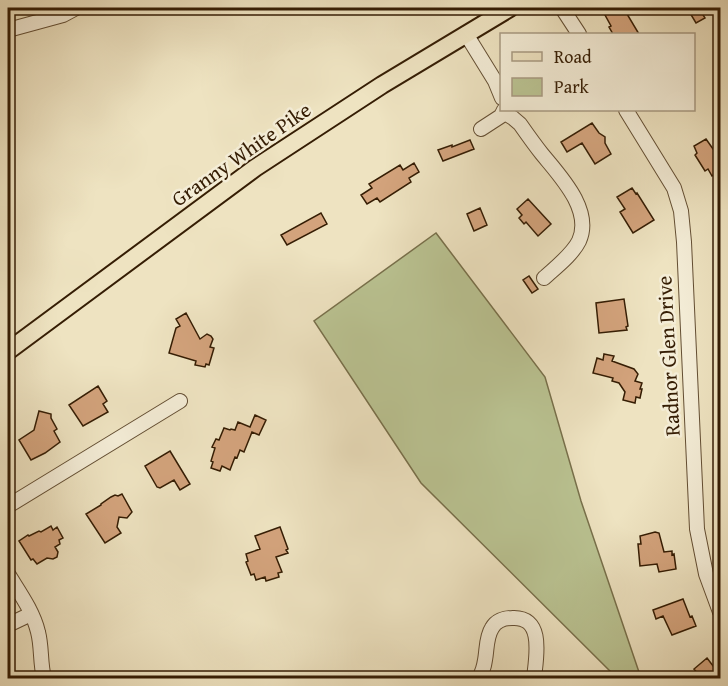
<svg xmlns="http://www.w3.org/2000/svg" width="728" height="686" font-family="'Gentium Book Plus',serif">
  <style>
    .green { fill: #bac392; stroke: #78704b; stroke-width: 1.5 }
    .building { fill: #d3a37c; stroke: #351d04; stroke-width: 1.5 }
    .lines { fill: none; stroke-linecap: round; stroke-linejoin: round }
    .minor-casing { stroke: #634e33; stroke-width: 16 }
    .major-casing { stroke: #351d04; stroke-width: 20 }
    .minor { stroke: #f4edd7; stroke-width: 14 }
    .major { stroke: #eee3c1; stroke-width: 16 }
    .labels { text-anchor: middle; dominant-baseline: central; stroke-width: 5; stroke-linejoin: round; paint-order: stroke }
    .street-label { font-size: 21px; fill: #351d04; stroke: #f4edd7 }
  </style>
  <rect width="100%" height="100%" fill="#eee3c1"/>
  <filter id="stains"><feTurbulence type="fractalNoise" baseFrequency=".00333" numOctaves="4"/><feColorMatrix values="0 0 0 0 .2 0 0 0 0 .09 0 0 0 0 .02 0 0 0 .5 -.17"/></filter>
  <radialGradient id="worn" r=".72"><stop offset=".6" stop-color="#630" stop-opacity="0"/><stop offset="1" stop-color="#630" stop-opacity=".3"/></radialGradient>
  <path class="green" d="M436,233L545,377L581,501L641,678H617L421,483L314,321Z"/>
  <path class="building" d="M616,8H638L627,14L639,34H613L609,27L611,26L605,15Z
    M687,8H699L705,18L696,23Z
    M592,123L599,133L605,137V143L611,154L595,164L582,143L567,152L561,142Z
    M706,139L713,149L716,147L720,154V171L712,176L708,169L705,171L695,155L697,153L694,146Z
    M470,140L474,149L443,161L438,150L452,145V147Z
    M414,163L419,172L409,178L411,182L380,202L377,198L367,204L361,195L372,188L369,184L400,165L403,170Z
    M632,188L636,194L637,193L654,220L633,233L620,212L625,209L617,197Z
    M528,199L551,224L538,236L526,222L524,224L519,218L522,215L517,209Z
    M480,208L487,225L474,231L467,214Z
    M321,213L327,224L287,245L281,235Z
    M529,276L538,289L532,293L523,280Z
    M624,299L628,326L626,327L627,330L599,333L596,303Z
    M186,313L200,339L207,334L211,336L213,339L210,347L214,348L209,365L206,364L205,367L195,365L196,361L169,353L176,328L180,326L176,319Z
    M604,354L614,356L612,361L634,369L638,374L635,381L642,383L640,389H642L640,398L636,397L635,403L623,400L625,392L619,383L612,381L613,378L593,373L597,358L603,360Z
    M98,386L107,401L103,404L108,412L83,426L69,405Z
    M39,411L51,414V418L57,429L54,431L60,442L45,453L31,460L19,440L34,430Z
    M255,415L266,420L259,435L252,432L244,452L240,450L237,458L235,457L230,470L222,466L220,471L211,468L213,462L211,461L215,448L212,447L216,439L219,440L224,428L230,430L231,429L235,430L238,422L250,427Z
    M170,451L190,484L180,490L174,480L160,488L157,487L145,466Z
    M122,494L132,512L127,518L119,517L117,527L121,533L105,543L86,514L101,505V504L111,497L115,495L118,496Z
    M51,526L53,530L57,527L63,538L59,540L60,544L55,547L58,552L57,557L53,559L47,558L37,564L33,559L31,560L19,541L28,535L29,536L39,531L41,532Z
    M280,527L288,549L286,550L288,553L276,557L282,572L278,573L279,577L266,581L265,577L256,580L254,574L251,575L246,562L248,561L246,554L260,549L255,536Z
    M655,532L659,533L664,552L672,551V555L674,554L676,569L659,572L657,564L640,566L638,544H641L640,536Z
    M683,599L690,617L692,616L696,626L672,635L663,616L656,619L653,610Z
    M707,658L720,675L716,678H701L694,669Z"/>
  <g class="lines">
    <g class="minor-casing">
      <path id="minor" d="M562,8L579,34
        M8,30L63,15L76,8
        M466,34L495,81L502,98
        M626,110L674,188L681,211L684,242L697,529L706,574L720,612
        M503,112L513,118L520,124C527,134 534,144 542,154C560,176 593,210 579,241C572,255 556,267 544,278
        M481,129L501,116L504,110
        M8,506L180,401
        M8,574C19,592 33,611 38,632C42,647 40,663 44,678
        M8,625L31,614
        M479,678C482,673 484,667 485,660C487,650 486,637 492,628C496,621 504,618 512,618C545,616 536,658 534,678"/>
    </g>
    <g class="major-casing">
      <path id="major" d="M8,351L255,168L382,85L510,8"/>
    </g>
    <use href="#minor" class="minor"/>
    <use href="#major" class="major"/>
  </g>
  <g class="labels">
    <g class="street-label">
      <text transform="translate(241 154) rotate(-35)">Granny White Pike</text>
      <text transform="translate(668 356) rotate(-93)">Radnor Glen Drive</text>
    </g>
  </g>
  <rect width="728" height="686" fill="none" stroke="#eee3c1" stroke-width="30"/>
  <rect x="9" y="9" width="710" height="668" fill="none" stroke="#351d04" stroke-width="3"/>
  <rect x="15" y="15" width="698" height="656" fill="none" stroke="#351d04" stroke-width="1.5"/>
  <rect x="500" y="33" width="195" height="78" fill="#f4edd7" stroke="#a89a83" stroke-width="1.5"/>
  <rect x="512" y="52" width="30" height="9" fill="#eee3c1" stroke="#a89a83" stroke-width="1.5"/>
  <text x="554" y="63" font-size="18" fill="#351d04">Road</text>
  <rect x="512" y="78" width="30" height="18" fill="#bac392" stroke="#a89a83" stroke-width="1.5"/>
  <text x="554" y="93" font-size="18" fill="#351d04">Park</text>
  <rect width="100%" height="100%" filter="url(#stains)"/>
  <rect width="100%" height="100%" fill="url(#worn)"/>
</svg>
